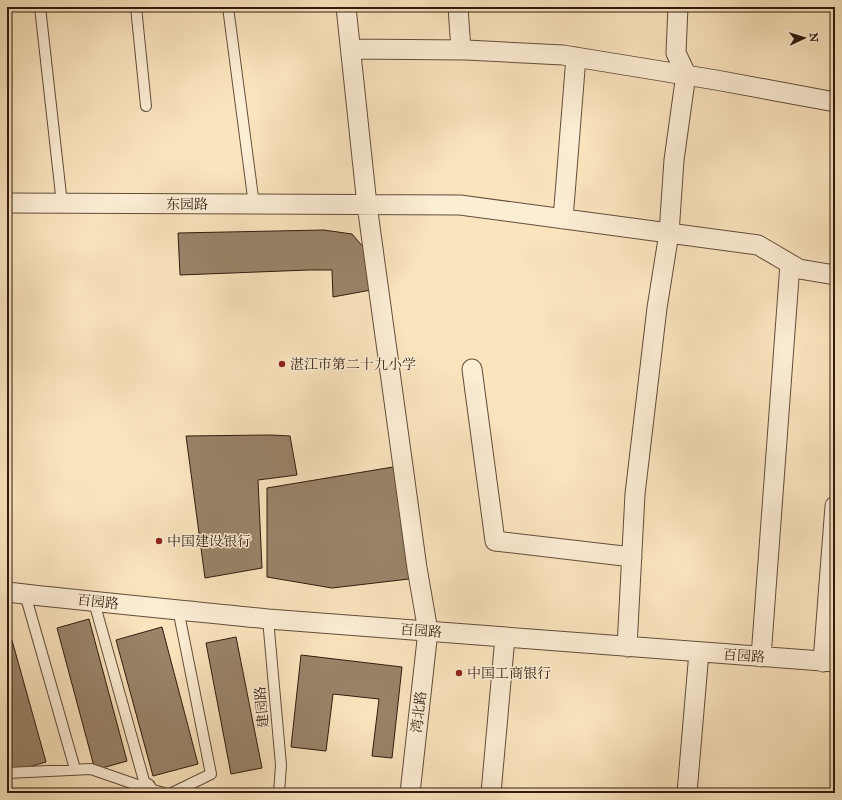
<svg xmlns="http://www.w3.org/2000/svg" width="842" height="800" font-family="'IM FELL Great Primer','Noto Serif SC',serif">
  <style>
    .building { fill: #998469; stroke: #301b0d }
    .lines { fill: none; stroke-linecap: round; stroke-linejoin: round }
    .service-casing { stroke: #624d39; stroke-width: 12 }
    .minor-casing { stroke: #624d39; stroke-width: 21 }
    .service { stroke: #fcedd5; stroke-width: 10 }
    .minor { stroke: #fcedd5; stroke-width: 19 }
    .poi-dot { fill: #8f2418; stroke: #fcedd5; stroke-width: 1.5 }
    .labels { text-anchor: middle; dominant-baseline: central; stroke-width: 3; stroke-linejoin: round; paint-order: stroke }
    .street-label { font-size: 14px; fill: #301b0d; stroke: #fcedd5 }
    .poi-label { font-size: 14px; fill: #301b0d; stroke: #fcedd5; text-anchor: start }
  </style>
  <rect width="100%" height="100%" fill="#fae4be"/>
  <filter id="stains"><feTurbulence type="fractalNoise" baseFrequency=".005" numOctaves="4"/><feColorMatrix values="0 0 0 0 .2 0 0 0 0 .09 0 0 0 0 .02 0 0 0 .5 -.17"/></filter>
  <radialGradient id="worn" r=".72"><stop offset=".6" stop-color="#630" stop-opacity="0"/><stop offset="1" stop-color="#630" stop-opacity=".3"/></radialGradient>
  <path class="building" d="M324,230L352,234L365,249L371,290L333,297L332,270H309L180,275L178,233Z
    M271,435L290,436L297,475L258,480L262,568L205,578L186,436Z
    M399,466L409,579L332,588L267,577V488Z
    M89,619L127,761L95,770L57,628Z
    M7,626H8L46,762L11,772L7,757Z
    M162,627L198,764L153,776L116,640Z
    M236,637L262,768L231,774L206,643Z
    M301,655L402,667L392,758L372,756L379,699L333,694L326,751L291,747Z
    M340,792L362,793H340Z"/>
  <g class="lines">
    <g class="service-casing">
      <path id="service" d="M40,7L62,204
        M136,7L146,106
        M228,7L254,205
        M25,594L75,769
        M94,602L146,788
        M268,619L281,765L279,793
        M7,773L91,769L146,788L164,793
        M172,793L211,774L178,609"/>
    </g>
    <g class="minor-casing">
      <path id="minor" d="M346,7L367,205L417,568L428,631L410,793
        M458,7L461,50
        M351,49L466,50L563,55L716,80L835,102
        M7,203L460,205L758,245L799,269L835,275
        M563,219L576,57
        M472,369L495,541L632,557
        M7,592C94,602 181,610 268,619L835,662
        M627,647L635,494L657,308L669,233L674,160L686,74L676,53L678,7
        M761,657L790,264
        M823,662L835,506
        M146,788L148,793
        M491,793L505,637
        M687,793L699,652"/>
    </g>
    <use href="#service" class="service"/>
    <use href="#minor" class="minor"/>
  </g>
  <g class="poi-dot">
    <circle cx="282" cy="364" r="4"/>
    <circle cx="159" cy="541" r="4"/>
    <circle cx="459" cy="673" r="4"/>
  </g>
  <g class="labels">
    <g class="street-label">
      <text x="187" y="204">东园路</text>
      <text transform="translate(98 602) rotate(6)">百园路</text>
      <text transform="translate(421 631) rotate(4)">百园路</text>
      <text transform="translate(744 656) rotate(4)">百园路</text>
      <text transform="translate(262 707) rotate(-95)">建园路</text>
      <text transform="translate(419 712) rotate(-83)">湾北路</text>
    </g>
    <g class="poi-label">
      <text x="290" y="364">湛江市第二十九小学</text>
      <text x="167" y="541">中国建设银行</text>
      <text x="467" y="673">中国工商银行</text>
    </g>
  </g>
  <rect width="842" height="800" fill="none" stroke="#fae4be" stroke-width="24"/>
  <rect x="8" y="8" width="826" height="784" fill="none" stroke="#301b0d" stroke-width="2"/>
  <rect x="12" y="12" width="818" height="776" fill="none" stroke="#301b0d"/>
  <g transform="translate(804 38) rotate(86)" stroke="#fcedd5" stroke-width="3" paint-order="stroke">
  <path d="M0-3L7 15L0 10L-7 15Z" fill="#301b0d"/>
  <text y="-6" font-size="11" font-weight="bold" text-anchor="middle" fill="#301b0d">N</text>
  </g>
  <rect width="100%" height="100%" filter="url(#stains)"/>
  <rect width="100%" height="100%" fill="url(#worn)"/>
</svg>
